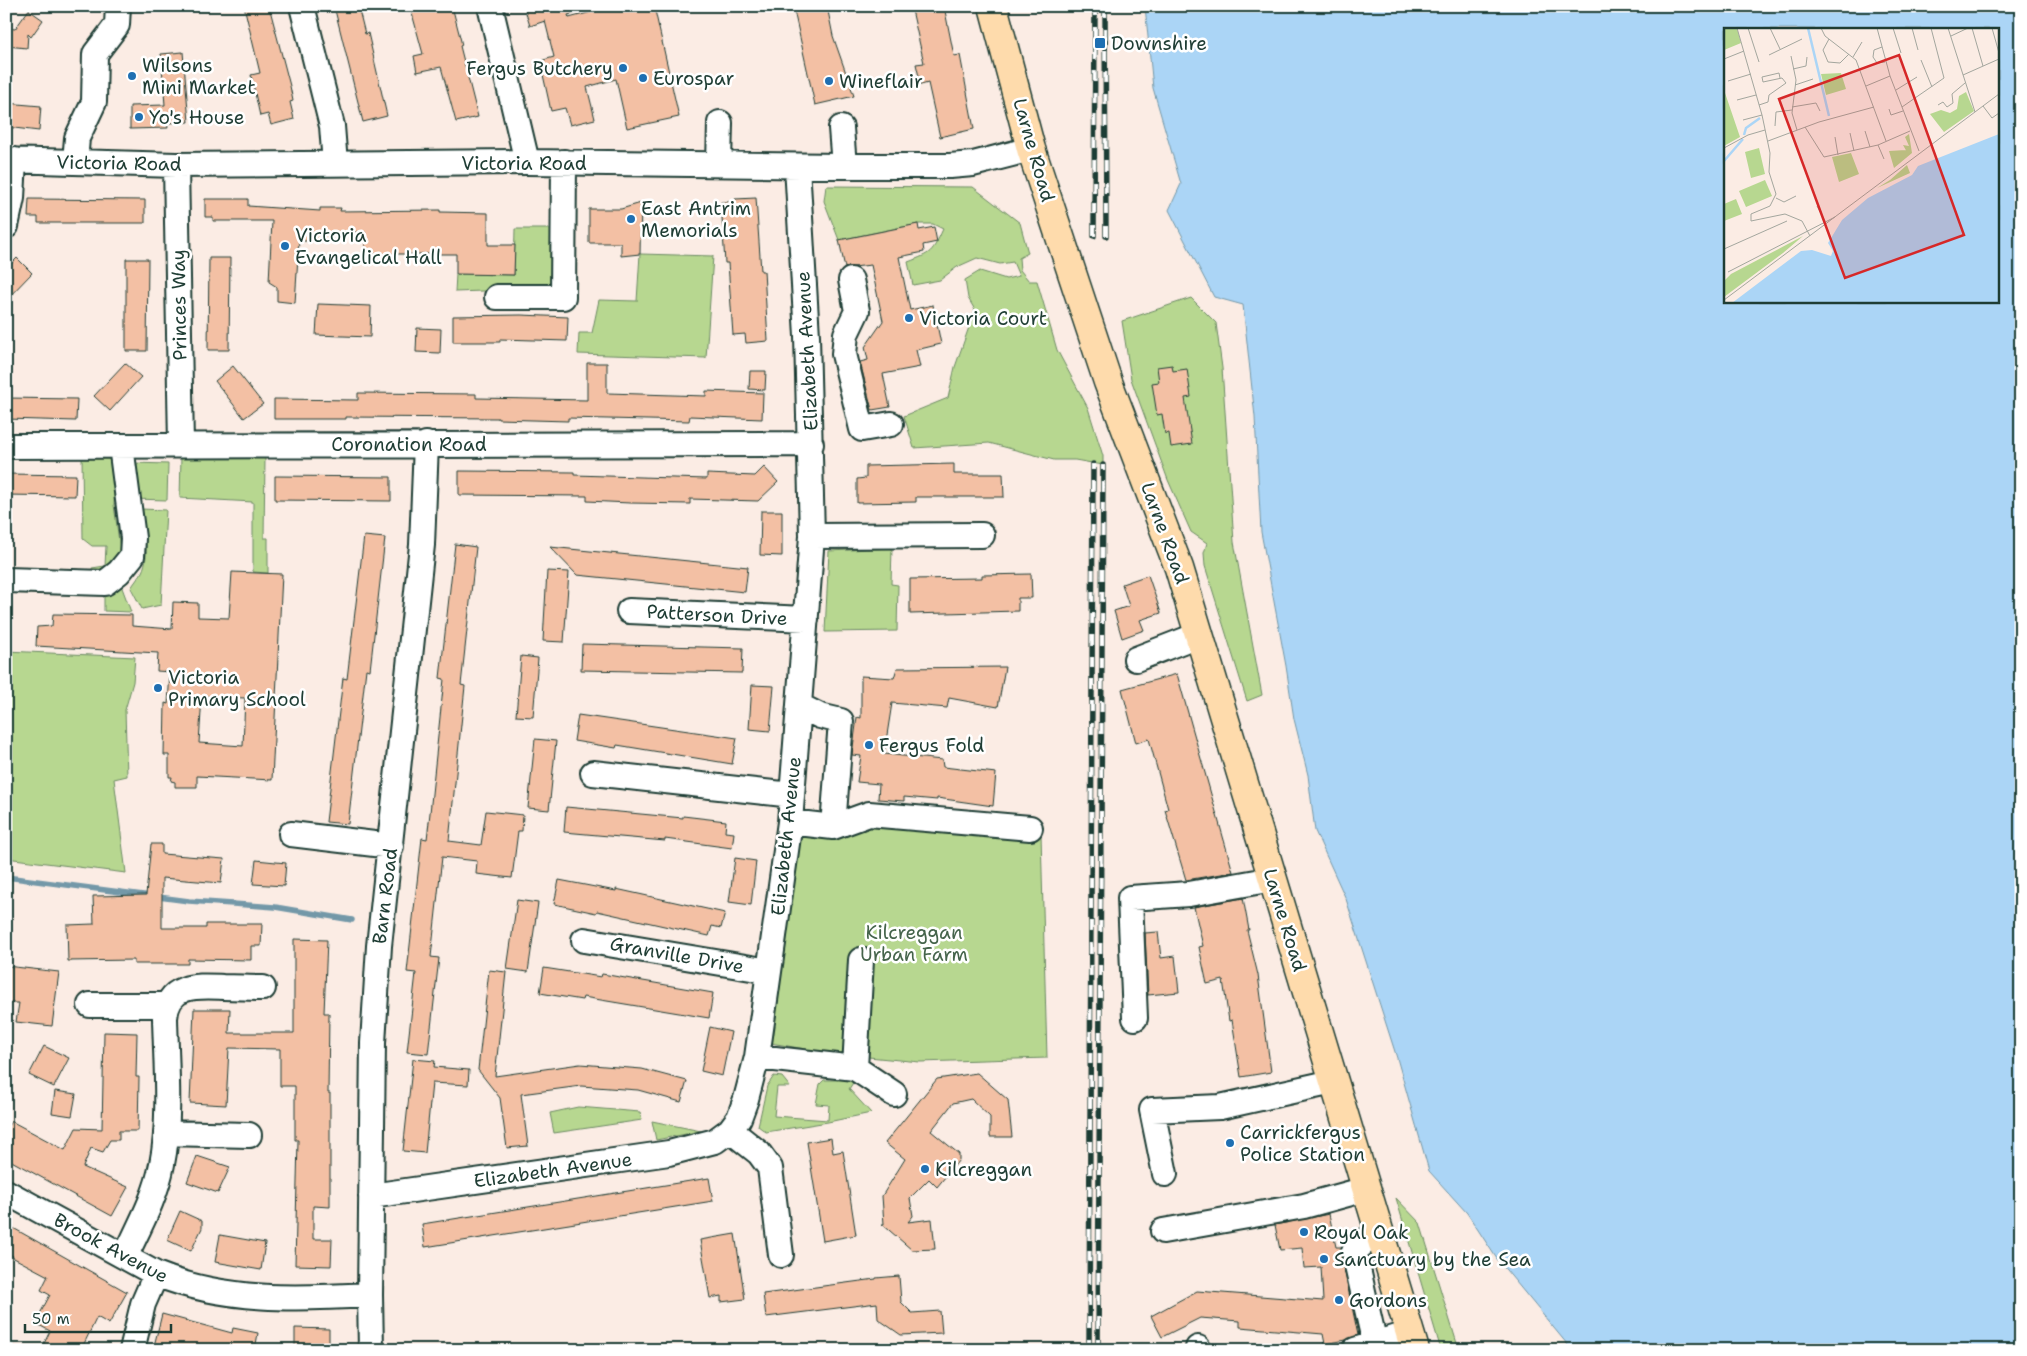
<svg xmlns="http://www.w3.org/2000/svg" width="2027" height="1356" font-family="'Shantell Sans',sans-serif">
  <style>
    .green { fill: #b7d790; stroke: #6b8a62 }
    .water { fill: #abd5f6; stroke: #7398a8; fill-rule: evenodd }
    .lines { fill: none; stroke-linecap: round; stroke-linejoin: round }
    .stream { stroke: #7398a8; stroke-width: 5.5 }
    .building { fill: #f3c0a4; stroke: #1f3d34; fill-rule: evenodd }
    .minor-casing { stroke: #1f3d34; stroke-width: 28 }
    .major-casing { stroke: #1f3d34; stroke-width: 31 }
    .minor { stroke: #fff; stroke-width: 24 }
    .major { stroke: #fedbac; stroke-width: 28 }
    .rail-casing { stroke: #1f3d34; stroke-width: 5.5 }
    .rail { stroke: #fff; stroke-width: 4; stroke-dasharray: 11; stroke-linecap: butt }
    .poi-dot { fill: #1f6fb2; stroke: #fff; stroke-width: 2 }
    .labels { text-anchor: middle; dominant-baseline: central; stroke-width: 5; stroke-linejoin: round; paint-order: stroke }
    .poi-label { font-size: 19px; fill: #1f3d34; stroke: #fff; text-anchor: start }
    .street-label { font-size: 19px; fill: #1f3d34; stroke: #fff }
    .park-label { font-size: 19px; fill: #45644b; stroke: #fff }
    .inset-river { fill: none; stroke: #abd5f6; stroke-width: 2.5 }
    .inset-road { fill: none; stroke: #a3a69e; stroke-width: 1 }
    .view { fill: #d62828; fill-opacity: 0.15; stroke: #d62828; stroke-width: 2.5 }
    .inset-edge { fill: none; stroke: #1f3d34; stroke-width: 2.5 }
  </style>
  <rect width="100%" height="100%" fill="#fbece4"/>
  <filter id="ink" filterUnits="userSpaceOnUse"><feTurbulence type="fractalNoise" baseFrequency=".02" numOctaves="2"/><feDisplacementMap in="SourceGraphic" scale="10" xChannelSelector="R" yChannelSelector="G"/><feConvolveMatrix kernelMatrix="1 2 1 2 8 2 1 2 1" color-interpolation-filters="sRGB"/></filter>
  <g filter="url(#ink)">
    <path class="green" d="M826,186L973,187L1020,223L1028,253L1019,258L1020,270L1029,281H1037L1057,350L1088,408L1103,456V465L1075,460H1054L989,443L914,448L904,416L948,398L955,367L975,310L968,298L965,280L980,271L1006,279L1019,276L1013,262L1000,264L977,258L957,267L940,280L913,285L908,262C932,253 932,253 943,229L933,224H918L839,240L824,201Z
      M515,229H552L551,280L547,286L538,289L455,292L456,274L514,275Z
      M640,254L713,256L706,358L578,354L579,333H592L599,300L637,301Z
      M1191,298L1216,323L1222,368L1234,542L1262,695L1247,701L1205,566L1204,553L1207,543L1191,532L1168,480L1131,379L1122,321Z
      M82,455L107,456L115,470L114,505L121,556L107,572L93,574L92,568L105,566L106,546H92L83,539Z
      M181,457L265,458L264,538H268V573L253,572V502L180,498Z
      M133,463L168,464L167,500L133,499Z
      M141,509L166,510L161,605L142,609L131,588C134,583 139,577 142,572C151,553 143,529 141,509Z
      M892,548L891,584L898,585L897,631L825,632L829,551Z
      M121,585L131,612L104,611V591Z
      M6,651L135,657L133,682L125,710L127,776L114,779L126,873L6,858Z
      M870,823L1041,834L1047,1058L920,1062L827,1053L771,1043L800,834Z
      M844,1072L856,1078L849,1089L871,1113L828,1122L766,1132L758,1126L767,1086L774,1076L782,1077L790,1087H777L774,1116L828,1120L829,1105L816,1104L820,1084L824,1080H838Z
      M578,1107L640,1112L642,1120L554,1133L550,1113Z
      M652,1121L701,1131L656,1140Z
      M1396,1198L1420,1223L1459,1350H1441Z"/>
    <path class="water" d="M1145,6H2021V1350H1572L1497,1259L1467,1213L1429,1171L1397,1058L1346,899L1315,831L1308,775L1294,719L1286,666L1261,532L1255,417L1243,305L1214,297L1169,210L1181,184L1153,88ZM1726,29H1998V301H1726Z"/>
    <g class="lines">
      <path class="stream" d="M6,877L189,901L275,907L352,920"/>
    </g>
    <path class="building" d="M244,6H269L290,86L293,101L290,102L294,119L271,125L268,114L260,116L251,75L260,73Z
      M334,6H358L365,34L368,33L387,116L363,122Z
      M410,6H452L462,45L460,46L478,117L456,122L441,67L417,72L414,56L423,54Z
      M538,6H582V11L568,15L569,18L599,10L598,6H654L679,117L627,128L616,79L587,87L595,119L570,125L565,108L551,111L540,61L554,57L545,21L530,26L525,10Z
      M793,6H827L833,36L854,96L815,105Z
      M926,6H944L954,56L960,55L974,129L940,137L928,83L921,85L916,64L924,63L912,10Z
      M30,8L29,10L43,20L31,37L28,34L27,48L6,46V28L15,29Z
      M183,52L189,122L167,123L168,128L130,129V106L165,105L161,54Z
      M6,103L41,106L39,131L6,127Z
      M756,198L761,271H764L768,341L746,343L745,334L733,335L728,263H725L721,202H735V199Z
      M29,199L145,200V223H38V217H28Z
      M205,199H248V206L320,211V208H341L340,211L440,210V212L488,213V245H515L514,275L456,274V254H365V232H330V241H299L295,303L277,301V287L269,282L272,221H213V217H205Z
      M641,203L640,254L621,256V243H589V209H621Z
      M918,224L919,230L934,227L937,242L923,245L924,252L899,257L910,310L933,305L941,344L916,350L920,367L883,374L890,407L872,410L860,362L868,360L865,347L883,321L871,265L845,268L839,240Z
      M17,258L32,273L6,300V269Z
      M209,258H230L229,350H208Z
      M126,259H148L147,351H126Z
      M318,304L371,306L370,337L316,335Z
      M521,315L568,317L567,341L500,339V342H453V316Z
      M417,328L441,329L440,353L416,352Z
      M125,363L141,377L110,411L94,396Z
      M587,363H607V393L706,396V391L763,393L762,419L690,416L689,421L568,418V421L498,419V418L346,417V419H274V399L358,400V393L476,394V398L587,400Z
      M1172,365L1173,371L1187,369L1191,397L1185,398L1192,444L1171,447L1169,433L1165,434L1162,414L1157,415L1152,383L1159,382L1157,367Z
      M233,366L263,404L244,418L215,381Z
      M750,371H766L765,390L749,389Z
      M6,398L77,399L76,421L6,419Z
      M954,464V474H1003L1004,497H916V502L857,503V479L866,478V466Z
      M764,467L778,482L758,501L690,499V504L630,503L587,501V496L459,495V471L574,472V475L707,479V474L755,476Z
      M6,474L76,475L75,496L6,495Z
      M275,476L391,477V501L275,500Z
      M761,511H782V556L760,555Z
      M364,536L385,538L370,670L366,669L348,824L326,822L343,678L347,679Z
      M455,544L476,547L461,685L465,686L449,841L481,845L486,811L523,815L522,831H518L512,878L476,874L477,861L442,857L431,957L439,958L428,1054L407,1052L416,973L407,972L422,838L427,839L430,813L444,679L440,678Z
      M550,547L748,567L745,592L577,575Z
      M547,571L569,572L564,642L543,641Z
      M232,572L282,574L272,780L197,776V787H175V782L171,781L172,777H169V755H164L165,703L168,704L170,672L157,671L158,653L36,646L37,627L52,626L53,614L132,615V626L172,629L173,602L198,603V617L229,618ZM202,696L245,698L243,746L199,743Z
      M1031,574L1032,598H1018V611L910,614V579L982,578V575Z
      M1148,575L1161,613L1140,620L1144,630L1122,638L1114,611L1129,606L1122,584Z
      M582,644L743,648L742,673L581,670Z
      M521,656L538,658L533,717L516,716Z
      M1005,667L998,707L949,698L947,708L892,703L884,754L942,760L943,767L996,773L993,806L937,798V800L904,797V801L878,799L879,784L857,782L861,756L852,755L857,717L861,718V676L894,678L897,668Z
      M1177,674L1233,872L1186,880L1165,810L1168,809L1149,739L1136,743L1122,689Z
      M752,685L774,686L770,731L749,729Z
      M578,715L737,738L732,764L617,745L616,748L574,741Z
      M535,739L556,741L549,810L528,808Z
      M566,807L683,818V816L726,821L725,832L734,833L732,848L665,839V841L564,832Z
      M151,844H162V854L224,859L221,883L162,878V928H206V924H262L261,946H251V960L188,959V964H134V960L68,961L67,925L94,924L93,896L146,895Z
      M735,858L756,861L751,905L729,902Z
      M256,860L286,863L284,886L253,884Z
      M559,880L616,891V889L725,913L721,928L712,926L709,936L597,911L596,913L554,904Z
      M1243,898L1249,930H1247L1258,975L1271,1072L1241,1077L1232,1020L1229,1021L1223,980L1207,984L1199,947L1203,946L1194,907Z
      M517,900L538,903L528,972L507,969Z
      M1158,932L1161,958L1175,956L1179,992L1148,995L1145,933Z
      M294,939L327,940L324,1013H329L328,1093H330V1207L313,1206V1239H332L331,1266L295,1265L298,1140H295V1086H280V1049L229,1048L226,1105L190,1103L194,1009H230L229,1033H294Z
      M6,966L59,972L52,1026L16,1022L19,1003H6Z
      M544,968L601,977L602,974L713,993L709,1018L583,997L582,1000L540,993Z
      M489,970L506,972L495,1076L580,1064L642,1069L687,1081L681,1102L638,1090L581,1086L521,1094L528,1146L507,1148L500,1098L478,1070Z
      M710,1027L731,1032L722,1076L701,1071Z
      M104,1032L137,1033L136,1077H139L138,1131H119V1140H110L103,1152L91,1148L83,1167L128,1187L112,1216L6,1158V1130L11,1121L65,1150L76,1128L102,1129Z
      M44,1046L69,1058L54,1087L29,1075Z
      M413,1059L435,1061L434,1067L469,1070L468,1085L432,1083L425,1153L403,1151Z
      M977,1073L1008,1100L1012,1137H990V1117L971,1099L953,1103L931,1131L959,1154V1160L937,1187L929,1179L910,1198L913,1216L908,1222L932,1219L935,1249L912,1250L882,1224H884L882,1196L905,1159L885,1143L937,1079Z
      M55,1091L76,1094L72,1116L52,1113Z
      M831,1138L833,1153L843,1151L856,1235L823,1241L807,1142Z
      M197,1156L230,1167L218,1193L187,1182Z
      M709,1178L713,1201L425,1247L422,1224Z
      M180,1211L202,1221V1228L191,1251L167,1240Z
      M1329,1214L1336,1247H1342L1341,1255L1358,1335L1346,1340L1325,1344L1323,1334L1240,1327V1321L1200,1318L1162,1337L1151,1316L1197,1291L1323,1301L1321,1267L1304,1268L1302,1248L1280,1250L1275,1225Z
      M6,1224L127,1292L109,1324L97,1317L81,1350H41L50,1331L35,1323L50,1295L41,1290L48,1276L12,1257L13,1256L6,1252Z
      M735,1234L745,1299L721,1302V1296L710,1298L700,1240Z
      M220,1235L265,1243L261,1270L215,1262Z
      M899,1276L901,1302L912,1313L940,1311L942,1333L901,1335L878,1319L877,1303L766,1317L763,1294L876,1279V1278Z
      M162,1314L232,1333L233,1328L258,1333L255,1350H153Z
      M295,1328L329,1329V1350H295Z"/>
    <g class="lines">
      <g class="minor-casing">
        <path id="minor" d="M302,6L332,126L335,164
          M490,6L527,162
          M841,128L844,166
          M6,160L176,165L527,162L844,166H950L973,164L1031,149
          M75,162L77,138L94,102L95,54L117,25L118,6
          M719,163L720,123
          M176,165L181,445
          M6,226L12,198L14,160
          M851,280L857,311L846,334L844,354L862,429L891,424
          M497,297H563L564,162
          M6,446L811,444
          M812,536L982,535
          M6,580L105,583L119,572L132,556L133,538L121,446
          M629,611L806,619
          M1136,659L1198,635
          M800,706L820,716L841,721L833,827
          M593,773L792,795
          M790,822L833,827L869,814L1030,828
          M291,834L391,846
          M584,940L769,971
          M90,1005H168
          M1135,1018L1130,898L1189,894L1273,879
          M757,1057L855,1068L894,1094
          M855,1068L861,960
          M730,1130L759,1153L770,1168L781,1255
          M166,1133L249,1135
          M1165,1174L1152,1110L1220,1107L1333,1082
          M6,1192L156,1274C225,1302 298,1299 370,1295
          M371,1196L669,1153L715,1141L730,1130L739,1118L746,1099L757,1057L790,822L812,536L807,336L797,166
          M1163,1231L1304,1206L1366,1189
          M125,1257C139,1227 156,1197 162,1164C171,1121 166,1063 165,1018C168,983 197,986 223,987C237,987 250,988 263,988
          M1198,1348L1199,1350
          M132,1350L143,1304L156,1274
          M371,1350L370,1295L373,1043L379,946L422,545L426,444
          M1355,1350L1409,1333
          M1372,1350V1331L1354,1252L1378,1230"/>
      </g>
      <g class="major-casing">
        <path id="major" d="M993,6L1031,149L1108,382L1179,568L1415,1350"/>
      </g>
      <use href="#minor" class="minor"/>
      <use href="#major" class="major"/>
      <g class="rail-casing">
        <path id="rail" d="M1105,6L1106,236
          M1094,236L1095,6
          M1089,1350L1093,464
          M1098,1350L1103,465"/>
      </g>
      <use href="#rail" class="rail"/>
    </g>
  </g>
  <g class="poi-dot">
    <rect x="1094" y="37" width="12" height="12" rx="2.5"/>
    <circle cx="623" cy="68" r="5"/>
    <circle cx="132" cy="76" r="5"/>
    <circle cx="643" cy="78" r="5"/>
    <circle cx="829" cy="81" r="5"/>
    <circle cx="139" cy="117" r="5"/>
    <circle cx="631" cy="219" r="5"/>
    <circle cx="285" cy="246" r="5"/>
    <circle cx="909" cy="318" r="5"/>
    <circle cx="158" cy="688" r="5"/>
    <circle cx="869" cy="745" r="5"/>
    <circle cx="1230" cy="1143" r="5"/>
    <circle cx="925" cy="1169" r="5"/>
    <circle cx="1304" cy="1232" r="5"/>
    <circle cx="1324" cy="1259" r="5"/>
    <circle cx="1339" cy="1300" r="5"/>
  </g>
  <g class="labels">
    <g class="poi-label">
      <text x="1111" y="43">Downshire</text>
      <text x="142" y="65">Wilsons<tspan x="142" dy="22">Mini Market</tspan></text>
      <text x="613" y="68" text-anchor="end">Fergus Butchery</text>
      <text x="653" y="78">Eurospar</text>
      <text x="839" y="81">Wineflair</text>
      <text x="149" y="117">Yo's House</text>
      <text x="641" y="208">East Antrim<tspan x="641" dy="22">Memorials</tspan></text>
      <text x="295" y="235">Victoria<tspan x="295" dy="22">Evangelical Hall</tspan></text>
      <text x="919" y="318">Victoria Court</text>
      <text x="168" y="677">Victoria<tspan x="168" dy="22">Primary School</tspan></text>
      <text x="879" y="745">Fergus Fold</text>
      <text x="1240" y="1132">Carrickfergus<tspan x="1240" dy="22">Police Station</tspan></text>
      <text x="935" y="1169">Kilcreggan</text>
      <text x="1314" y="1232">Royal Oak</text>
      <text x="1334" y="1259">Sanctuary by the Sea</text>
      <text x="1349" y="1300">Gordons</text>
    </g>
    <g class="street-label">
      <text transform="translate(1034 150) rotate(74)">Larne Road</text>
      <text transform="translate(119 163) rotate(1)">Victoria Road</text>
      <text x="524" y="163">Victoria Road</text>
      <text transform="translate(179 305) rotate(-91)">Princes Way</text>
      <text transform="translate(807 351) rotate(-93)">Elizabeth Avenue</text>
      <text x="409" y="444">Coronation Road</text>
      <text transform="translate(1165 533) rotate(70)">Larne Road</text>
      <text transform="translate(717 615) rotate(3)">Patterson Drive</text>
      <text transform="translate(786 836) rotate(-84)">Elizabeth Avenue</text>
      <text transform="translate(385 896) rotate(-83)">Barn Road</text>
      <text transform="translate(1285 920) rotate(73)">Larne Road</text>
      <text transform="translate(677 955) rotate(10)">Granville Drive</text>
      <text transform="translate(553 1170) rotate(-8)">Elizabeth Avenue</text>
      <text transform="translate(111 1248) rotate(28)">Brook Avenue</text>
    </g>
    <g class="park-label">
      <text x="914" y="932">Kilcreggan<tspan x="914" dy="22">Urban Farm</tspan></text>
    </g>
  </g>
  <g transform="translate(1724 28)">
    <rect width="275" height="275" fill="#fbece4"/>
    <path d="M0,0H13L17,15L0,22ZM117,45L122,61L102,67L97,46ZM0,62L16,109L0,118ZM242,64L250,83L220,104L206,86L217,82L226,85L233,81L235,68ZM185,106L188,125L170,140L165,123L182,122L184,126L179,117L185,118L181,109ZM35,120L41,146L27,150L21,124ZM127,125L135,146L115,154L108,129ZM183,137L186,145L153,160L166,152ZM41,152L48,168L22,179L15,163ZM12,171L18,186L0,193V176ZM79,208L59,225L0,269V253L7,246Z" fill="#b7d790"/>
    <path d="M275,106V275H8L77,223L88,222L107,228L109,223L104,215L118,192L144,170L188,147L194,138Z" fill="#abd5f6"/>
    <path class="inset-river" d="M84,0L105,88M20,107L22,100L36,90M0,133L19,111"/>
    <path class="inset-road" d="M13,0L38,87L46,125L45,144L52,166L46,178L27,186V193L61,186L78,193L86,208M24,0L35,34M46,0L56,21M97,0L101,8L132,32L162,113M153,0L166,48L195,123M169,0L177,25M188,0L194,22M224,0L251,84M248,0L259,38M268,0L275,25M227,8L244,0M105,11L99,22L104,34L116,35L125,26M158,19L150,22L149,29L153,35L161,34M45,27L78,11M67,28L72,52L68,85L73,102M129,29L138,14M0,31L20,23M197,32L208,59M69,41L82,38L83,29M239,47L275,31M4,53L27,46M71,57L89,51M142,58L166,48M172,62L193,49M13,72L32,67M35,77L44,74L45,67L62,55L58,50L39,54L38,49L55,45L56,50M214,77L219,74L223,79L229,75L228,66L241,55M259,78L268,90L275,85M68,79L92,75L96,83M178,79L220,50L207,0M165,81L167,87L179,83M19,92L38,87M51,98L52,84L68,82M81,99L100,129L154,117L186,103M141,103L146,119M126,105L130,123M111,109L114,127M44,113L95,94L150,79M154,117L160,131M0,120L24,107L41,102M52,170L60,174L72,168M93,178L101,193M0,221L63,193M4,244L111,189M0,272L275,66"/>
    <path class="view" d="M175,27L240,207L121,250L55,71Z"/>
    <rect width="275" height="275" class="inset-edge"/>
  </g>
  <rect width="2027" height="1356" fill="none" stroke="#fff" stroke-width="25"/>
  <rect x="12" y="12" width="2002" height="1331" fill="none" stroke="#1f3d34" stroke-width="2" filter="url(#ink)"/>
  <path d="M25 1324v8h146v-8" fill="none" stroke="#1f3d34" stroke-width="2.5"/>
  <text x="32" y="1324" font-size="15" fill="#1f3d34" stroke="#ffffff" stroke-width="4" paint-order="stroke">50 m</text>
</svg>
